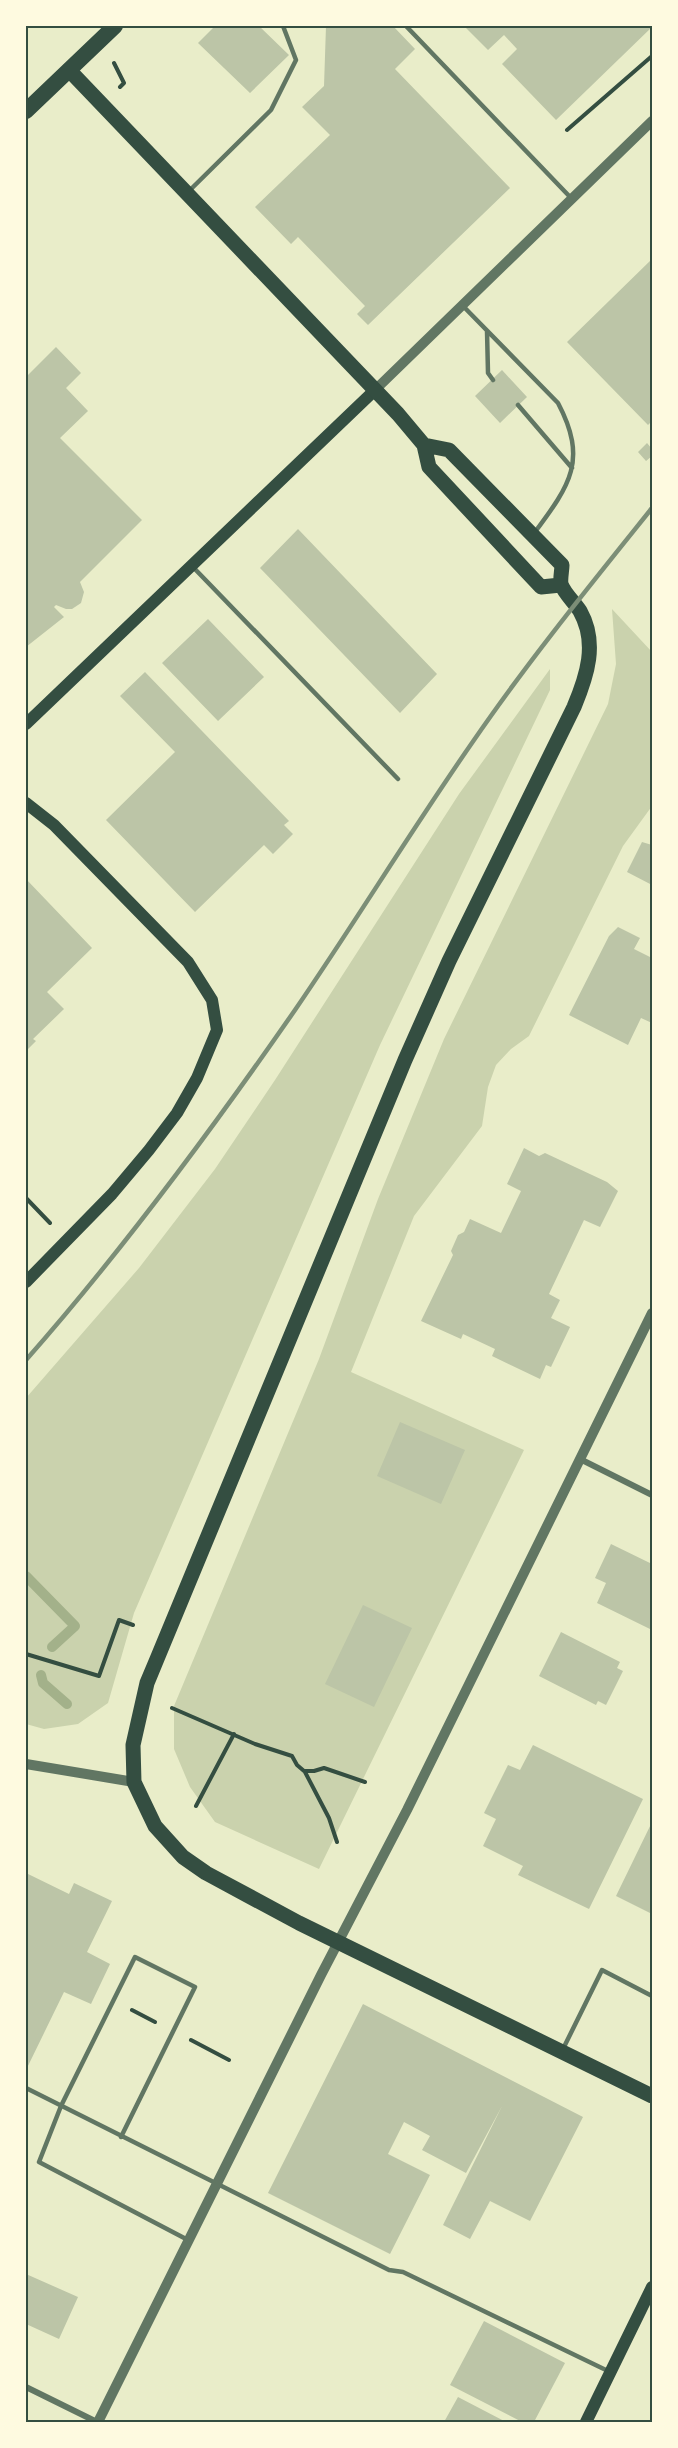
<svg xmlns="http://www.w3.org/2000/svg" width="678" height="2448" font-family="Manrope,sans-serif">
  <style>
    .green { fill: #cad2ad }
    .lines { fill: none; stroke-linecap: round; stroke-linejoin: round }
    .stream { stroke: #a3b18a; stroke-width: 10 }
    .building { fill: #bcc5a7 }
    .path { stroke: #344e41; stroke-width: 4 }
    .service { stroke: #617663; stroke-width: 4.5 }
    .minor { stroke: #617663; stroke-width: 6 }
    .tertiary { stroke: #617663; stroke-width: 10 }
    .secondary { stroke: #344e41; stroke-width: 12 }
    .primary { stroke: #344e41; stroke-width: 15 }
    .trunk { stroke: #344e41; stroke-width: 16 }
    .rail { stroke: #7c8e77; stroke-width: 4.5 }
    .neatline { fill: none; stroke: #344e41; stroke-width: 2 }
  </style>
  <rect width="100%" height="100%" fill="#e9edc9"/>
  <path class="green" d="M612,609L652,652V806L623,846L529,1036L511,1049L496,1065L488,1087L482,1126L414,1216L351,1372L524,1450L319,1869L215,1822L190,1787L174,1749V1706L319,1359L378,1199L444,1039L608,704L616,664Z
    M550,669V690L380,1045L134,1613L108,1703L78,1724L44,1729L26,1724V1398L139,1268L215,1169L275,1080L459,794Z"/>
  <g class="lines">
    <path class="stream" d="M26,1576L75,1626L52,1647
      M41,1675L43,1683L67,1704"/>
  </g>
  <path class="building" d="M215,26H259L289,55L250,93L198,43Z
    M326,26H393L415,49L395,69L510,188L368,325L357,314L365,306L298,237L291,244L255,207L330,135L302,107L324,86Z
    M464,26H652V27L556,120L502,64L517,49L504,35L488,50Z
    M652,259V421L648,425L567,342Z
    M56,347L81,373L66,388L88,411L60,438L142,520L80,582L84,592L81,603L72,609H66L56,605L54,607L64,617L26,647V377Z
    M502,370L527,397L500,423L475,396Z
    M647,443L652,449V456L646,461L638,452Z
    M298,529L437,674L400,713L260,568Z
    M208,619L264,677L218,721L162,663Z
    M145,672L289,821L284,825L293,834L273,854L264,845L195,912L106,820L175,752L120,696Z
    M642,842L652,845V885L627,872Z
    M26,879L92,948L47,992L64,1009L33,1039L36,1041L26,1051Z
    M618,927L640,938L634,949L652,958V1023L641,1018L628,1045L569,1015L609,936Z
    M524,1148L539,1156L545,1153L607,1182L618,1191L600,1227L584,1220L549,1294L560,1300L551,1318L570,1327L551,1367L546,1365L540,1379L492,1356L495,1349L463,1334L461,1339L421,1321L453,1255L451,1251L458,1235L464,1232L470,1219L501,1233L521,1191L507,1184Z
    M400,1422L465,1450L441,1504L377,1476Z
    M611,1544L652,1564V1630L597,1603L606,1583L595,1578Z
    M363,1605L412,1628L374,1707L325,1684Z
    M561,1632L620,1662L617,1668L623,1671L606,1705L598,1701L596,1705L539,1676Z
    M533,1745L643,1799L589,1909L518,1875L523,1866L483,1846L496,1819L484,1813L508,1765L520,1770Z
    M652,1822V1914L616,1896Z
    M26,1873L69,1894L74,1883L112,1901L87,1952L110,1964L91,2004L64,1992L26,2070Z
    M363,2004L583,2117L530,2221L490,2201L470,2239L443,2225L502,2106L466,2173L422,2150L430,2136L404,2122L388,2154L430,2175L390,2254L268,2193Z
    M26,2274L78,2297L59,2339L26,2324Z
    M484,2321L565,2363L534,2422H522L450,2385Z
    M458,2397L506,2422H444Z"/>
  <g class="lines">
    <path class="path" d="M114,63L124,83L120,87
      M567,130L652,56
      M26,1198L50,1223
      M26,1654L99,1676L119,1620L133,1625
      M172,1708L255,1744L292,1756L297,1765L304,1771H314L324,1768L365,1782
      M305,1772L329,1818L337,1842
      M196,1806L234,1734
      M132,2010L155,2022
      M191,2040L229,2060"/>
    <path class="service" d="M406,26L572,199
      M188,192L271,110L296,60L283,26
      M463,306L558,403C588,460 570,485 535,532
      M487,331L488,373L493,380
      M518,405L572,468
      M192,566L398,779
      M563,2049L602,1970L652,1996
      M26,2088L389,2270L403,2272L608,2371
      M121,2137L195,1987L135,1957L61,2106L39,2162L188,2240"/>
    <path class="minor" d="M580,1459L652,1495
      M26,2387L97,2422"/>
    <path class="tertiary" d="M375,390L652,121
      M26,1764L134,1782
      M98,2422L321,1975L407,1810L652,1313"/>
    <path class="secondary" d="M26,724L375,390
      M26,803L54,825L188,962L212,1000L217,1030L197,1078L177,1113L149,1150L112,1194L26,1282
      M586,2422L652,2287"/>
    <path class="primary" d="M69,70L398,414L424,445L429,467L541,587L561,585
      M424,445L449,450L562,565C562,570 560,579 561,584C564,593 575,603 580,611C598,643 587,676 574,707L449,961L405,1060L157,1659L147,1683L133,1745L134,1782L155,1826L183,1857L206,1873L299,1923L652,2096"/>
    <path class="trunk" d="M26,111L115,26"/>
    <path class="rail" d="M26,1360C123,1250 211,1131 295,1010C356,921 412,829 474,740C529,660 591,584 652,508"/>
  </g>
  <rect width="678" height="2448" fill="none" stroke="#fefae0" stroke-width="54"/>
  <rect x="27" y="27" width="624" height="2394" class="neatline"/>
</svg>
